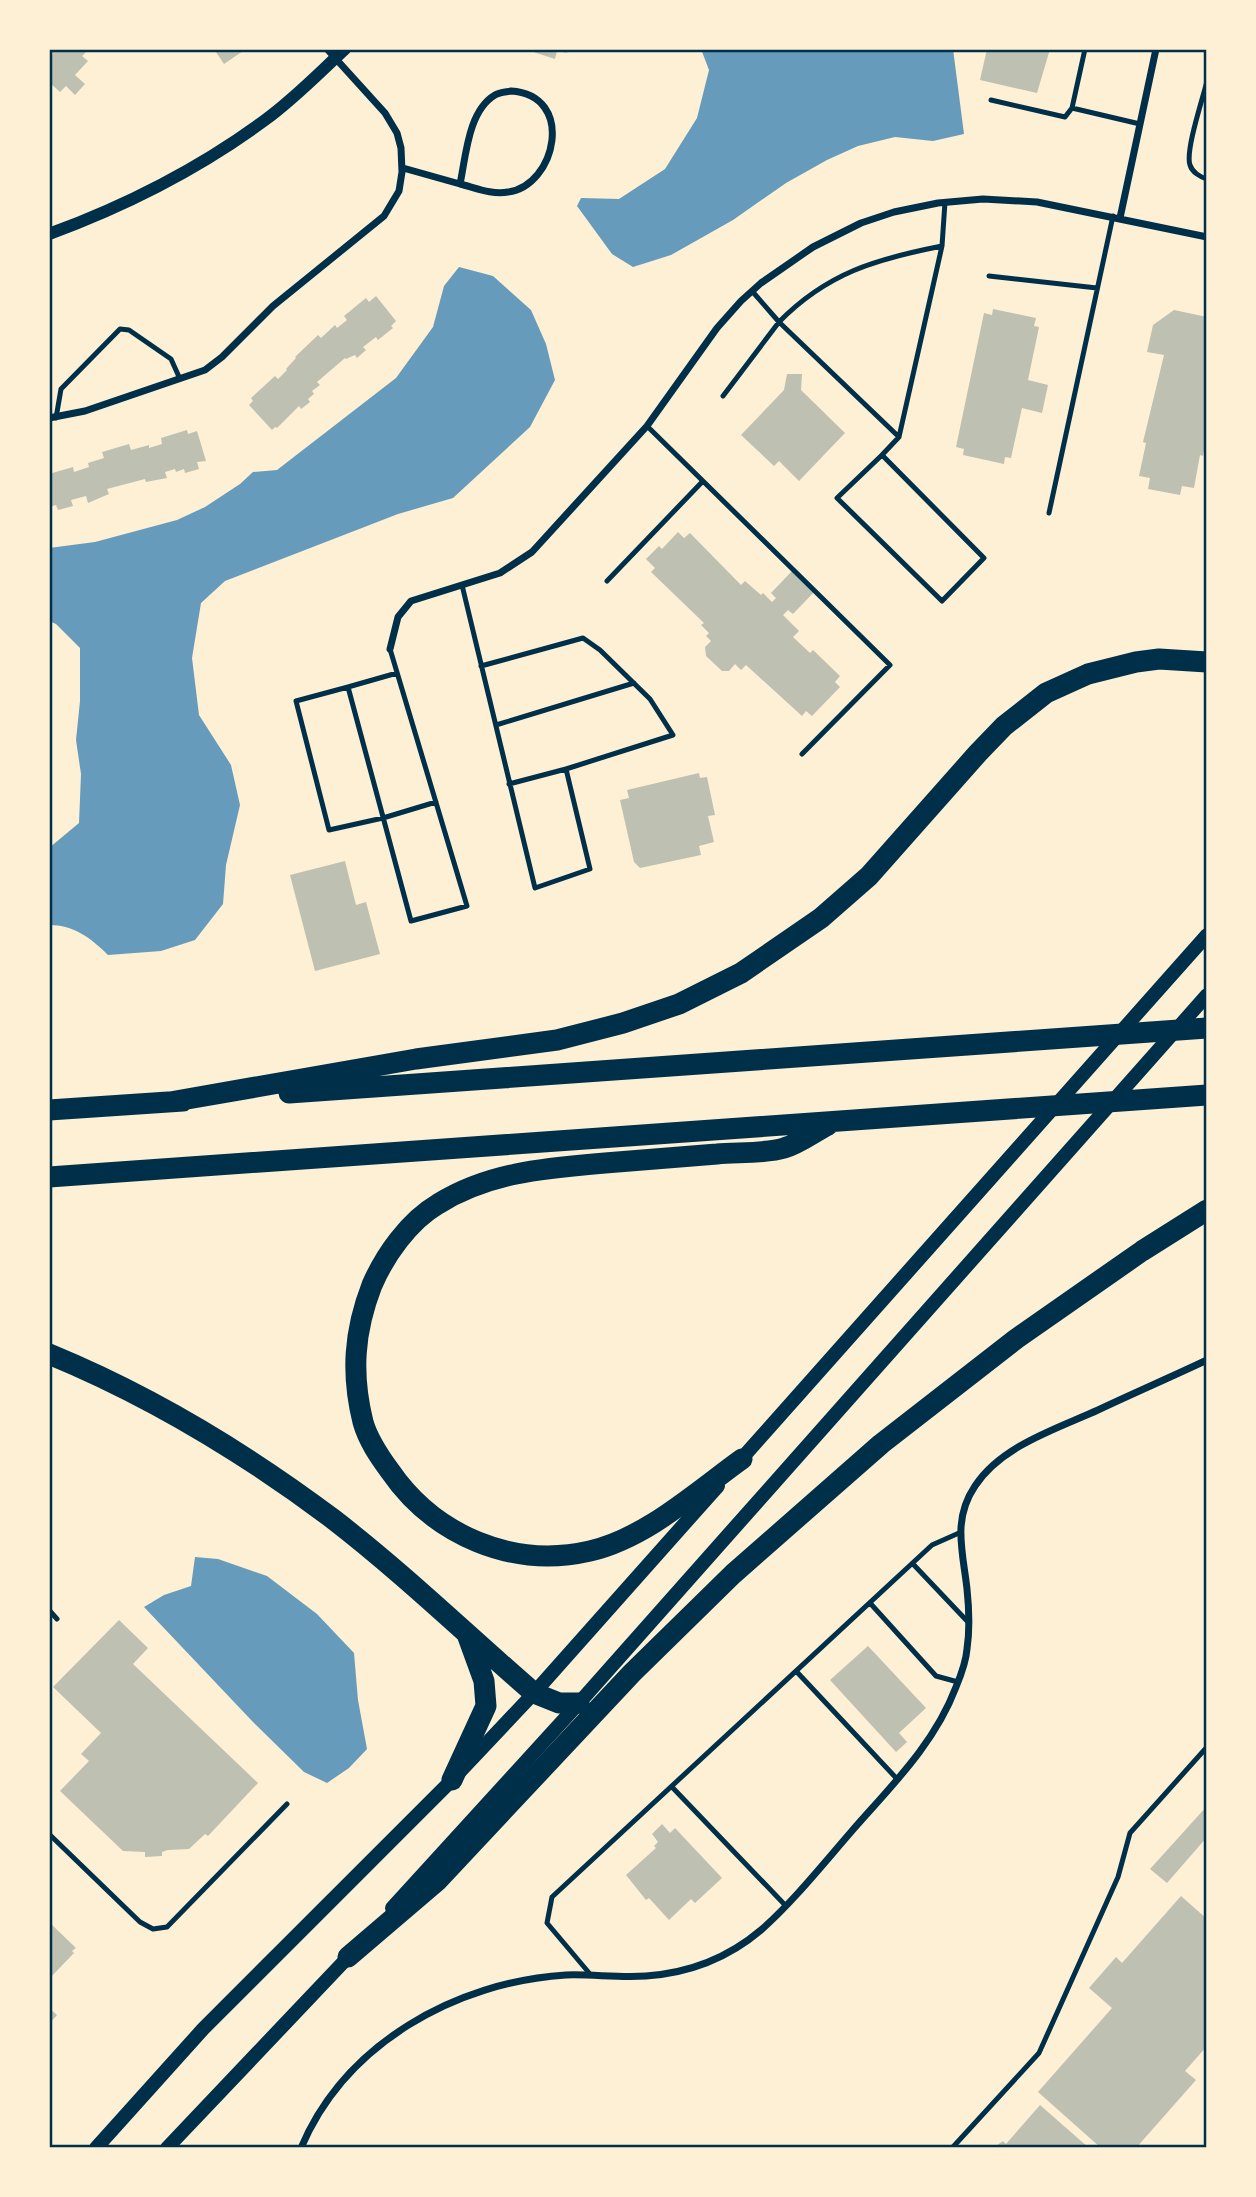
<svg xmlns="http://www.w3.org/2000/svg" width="1256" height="2197" font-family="'DejaVu Sans',sans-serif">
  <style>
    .water { fill: #669bbc }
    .building { fill: #bec0b2 }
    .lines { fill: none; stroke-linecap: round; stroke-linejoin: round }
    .service { stroke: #003049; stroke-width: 5 }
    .minor { stroke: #003049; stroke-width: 7 }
    .tertiary { stroke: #003049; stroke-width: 12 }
    .secondary { stroke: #003049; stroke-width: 14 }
    .motorway { stroke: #003049; stroke-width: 21 }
    .neatline { fill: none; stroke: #003049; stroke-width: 2.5 }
  </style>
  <rect width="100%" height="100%" fill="#fdf0d5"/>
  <path class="water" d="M701,49H953L964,134L933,141L895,137L858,146L827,160L786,183L733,220L671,255L633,267L612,254L577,206L581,198L619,199L665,169L697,118L709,70Z
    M459,267L493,276L531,310L546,344L555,380L530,427L453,498L398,514L225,581L201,603L192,658L199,715L231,765L240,805L226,865L223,904L195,940L161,951L108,955C91,938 74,925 49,925V848L79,823L81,774L76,740L80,701V648L56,624L49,621V548L95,542L177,520L205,507L240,484L253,472L277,470L396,378L433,327L444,286Z
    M195,1557L218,1559L267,1576L317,1614L354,1653L358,1700L367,1749L349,1768L327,1783L304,1772L253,1722L144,1607L164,1595L191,1586Z"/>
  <path class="building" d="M49,49H84L87,51L82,56L88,61L75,75L85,84L75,95L66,86L60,92L49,82V58L53,54Z
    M214,49H246L224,64Z
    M524,49H568L567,53L557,51L555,59Z
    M987,49H1050L1037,93L980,80Z
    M376,296L396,321L391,326L393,328L378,340L376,337L363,347L366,350L357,358L355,355L346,359L345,358L317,382L320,385L312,391L314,394L308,399L310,402L301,409L299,406L277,428L275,427L272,430L249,405L253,401L251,398L275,376L278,379L287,370L286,369L296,358L295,357L318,335L321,338L335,325L337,328L347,320L344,316L366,298L369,302Z
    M993,309L1036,318L1034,326L1039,327L1028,380L1048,385L1042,413L1022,408L1011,458L1005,457L1004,464L963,455L964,449L956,447L984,313L992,315Z
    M1174,310L1207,317V437L1203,456L1200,455L1194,488L1182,486L1180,495L1148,489L1150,478L1139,476L1146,443L1143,442L1164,355L1147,352L1153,325Z
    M787,374H802L801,390L845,433L799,481L779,461L774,466L741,435L784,390Z
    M187,430L188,434L197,431L206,461L197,462L199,469L185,473L184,469L176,472L175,469L165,472L167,478L146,482L145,479L107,489L109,494L88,503L86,496L71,500L73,506L58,510L56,505L49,507V474L73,467L74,472L89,467L88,463L104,458L102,452L129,444L131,450L149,445V448L162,444L161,438Z
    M678,532L684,538L690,533L741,585L745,581L761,595L763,593L772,602L776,598L771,593L793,570L815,591L793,614L788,610L783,615L799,631L793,637L810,653L813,650L840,676L835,682L840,687L812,716L806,711L802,716L746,665L741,670L735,664L729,671H722L706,656L705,647L711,641L706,636L709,633L701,625L704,623L651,572L655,568L646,559L659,546L662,549Z
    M699,773L700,778L707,777L715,815L708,816L714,842L699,846L701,855L640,868L634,862L620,800L629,798L627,790Z
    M345,861L356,905L366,902L380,954L315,971L290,875Z
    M119,1620L148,1648L133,1664L258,1783L208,1836L205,1834L189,1849L168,1850L162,1852V1856L145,1857V1852L123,1851L60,1791L89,1761L81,1754L101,1733L53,1687Z
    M868,1646L926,1708L899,1733L907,1742L896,1752L830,1680Z
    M1207,1806V1837L1167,1883L1150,1869Z
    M662,1824L670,1833L675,1828L722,1878L695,1903L691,1899L669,1920L649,1898L646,1900L626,1875L656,1848L654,1846L658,1842L652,1834Z
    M1181,1896L1207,1919V2046L1185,2071L1196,2080L1136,2148H1101L1038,2092L1112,2008L1089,1988L1116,1957L1122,1963Z
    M49,1922L76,1948L72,1951L74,1953L49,1979Z
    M49,2008L57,2015L49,2024Z
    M1040,2105L1089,2148H993L1003,2141L1006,2144Z"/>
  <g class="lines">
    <path class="service" d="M1085,49L1072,108L1140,124
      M1207,81C1203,98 1185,151 1190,165C1192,172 1200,177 1207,179
      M991,100L1065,117L1072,108
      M989,276L1097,288
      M752,291L779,322C827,273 876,259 942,246L945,202
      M723,396L779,322L899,437
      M56,418L61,389L120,329L129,330L171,359L180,379
      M647,426L890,665L802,754
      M882,455L837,498L942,601L984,558L882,455L899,437L942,246
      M1049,513L1113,216
      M607,581L703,481
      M462,585L535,888L590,869L566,769L673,735L650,699L600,650L583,638L481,666
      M390,649L467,906L411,921L348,687L397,673
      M348,687L296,701L329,830L383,818L436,802
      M496,725L634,683
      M509,784L566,769
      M913,1564L968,1622
      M870,1603L936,1676L958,1682
      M49,1610L57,1619
      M796,1671L898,1780
      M672,1787L785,1905
      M49,1834L140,1922L153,1929L167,1927L287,1804
      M590,1974L547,1923L552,1897L932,1545L959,1533
      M952,2148L1039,2053L1118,1877L1130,1833L1207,1747"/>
    <path class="minor" d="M511,91C576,95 556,186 508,192C492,195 476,188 460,184C466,156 468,111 495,95C499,92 506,92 511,91Z
      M403,168L460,184
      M1120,218L1156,49
      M49,418L85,411L205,370L222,357L273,306L384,216L399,191L402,172L401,148L397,133L385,113L327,49
      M390,649L398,617L411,601L500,573L532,552L647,426L717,328L741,301L761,283L813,247L861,223L894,212L938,203L983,199L1037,202L1207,237
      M301,2148C345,2044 455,1982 566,1975C592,1974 619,1978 646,1976C689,1973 728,1958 761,1930C792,1903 824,1863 851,1832C891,1786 934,1745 956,1687C961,1675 966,1662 967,1649C970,1629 969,1608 967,1589C963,1552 952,1520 975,1486C1001,1446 1056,1429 1098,1410C1134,1393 1171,1377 1207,1360"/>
    <path class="tertiary" d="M49,234C125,206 200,168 265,120C294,99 319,73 345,49"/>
    <path class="secondary" d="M736,1465L1207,935
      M392,1908L579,1703L1207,995
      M96,2148L203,2029L452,1780L534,1693L718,1486
      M167,2148L353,1952"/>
    <path class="motorway" d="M289,1093L1207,1028
      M170,1102L416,1059L557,1040L623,1023L679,1004L741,973L821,918L869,876L978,753L1004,726L1046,693L1088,674L1136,662L1159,659L1207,662
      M49,1110L183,1101
      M49,1177L1207,1095
      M49,1354C151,1396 245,1453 333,1519C403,1573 467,1635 534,1693L559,1703H579
      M742,1459C696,1492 646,1538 590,1551C512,1569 434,1535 390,1471C379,1456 368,1440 363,1422C351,1374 354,1331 372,1285C385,1255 409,1221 438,1204C489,1172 547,1168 605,1163C642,1160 679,1157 717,1154C736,1152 765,1154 784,1148C799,1144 814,1132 828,1125
      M452,1780L486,1706L484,1681L468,1637
      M348,1957L437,1881L632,1673L733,1574L881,1444L1016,1339L1142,1251L1207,1210"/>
  </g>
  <rect width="1256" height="2197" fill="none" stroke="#fdf0d5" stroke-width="102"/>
  <rect x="51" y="51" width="1154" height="2095" class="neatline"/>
</svg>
